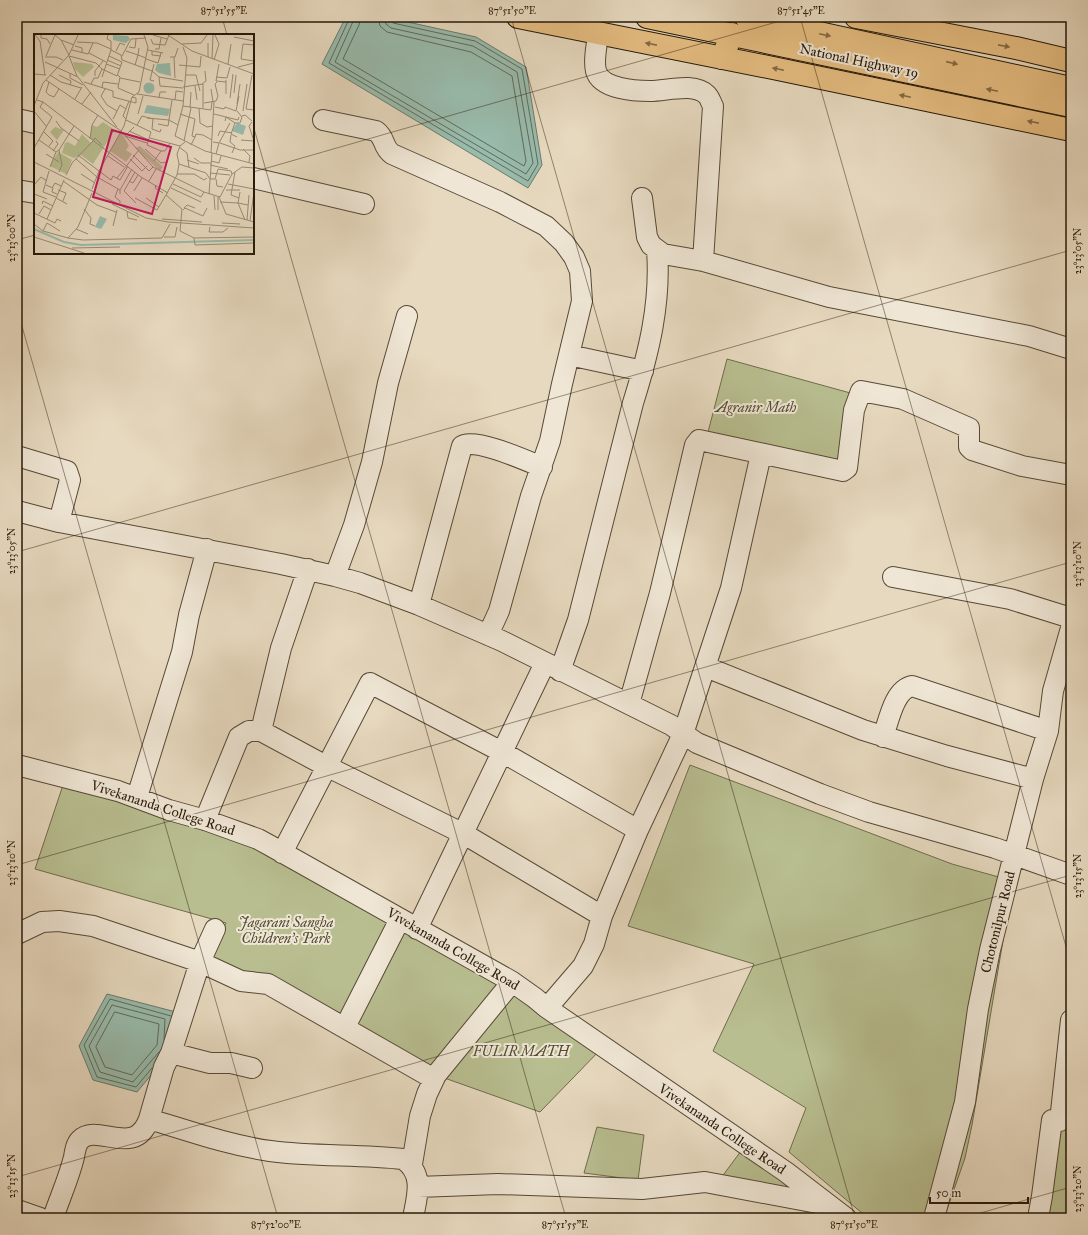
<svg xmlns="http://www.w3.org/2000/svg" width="1088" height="1235" font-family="'IM FELL Great Primer',serif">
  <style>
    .green { fill: #b8be90; stroke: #6f6c4c }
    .water { fill: #98bbac; stroke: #6a7a6a }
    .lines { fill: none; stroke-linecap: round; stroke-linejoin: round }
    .shore { stroke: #5f6a5a; stroke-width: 1 }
    .minor-casing { stroke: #564936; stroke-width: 22 }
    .major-casing { stroke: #261908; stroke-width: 24 }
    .highway-casing { stroke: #261908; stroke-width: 24 }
    .minor { stroke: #efe6d5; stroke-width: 20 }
    .major { stroke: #e4bc80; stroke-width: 22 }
    .highway { stroke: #e4bc80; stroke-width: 22 }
    .oneway { fill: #856a44 }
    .ticks { fill: none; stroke: #261908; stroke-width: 1; stroke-opacity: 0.45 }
    .labels { text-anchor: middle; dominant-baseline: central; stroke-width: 4; stroke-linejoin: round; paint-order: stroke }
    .street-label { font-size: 14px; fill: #261908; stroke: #efe6d5 }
    .park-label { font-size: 14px; font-style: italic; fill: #524b31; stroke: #efe6d5 }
    .inset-river { fill: none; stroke: #98bbac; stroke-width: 2 }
    .inset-road { fill: none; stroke: #9a8c76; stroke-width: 1 }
    .view { fill: #c2185b; fill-opacity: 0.15; stroke: #c2185b; stroke-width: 2 }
    .inset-edge { fill: none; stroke: #261908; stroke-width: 2 }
    .neatline { fill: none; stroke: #261908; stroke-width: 1.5 }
    .ticks-label { font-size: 10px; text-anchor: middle; fill: #261908 }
  </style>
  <rect width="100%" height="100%" fill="#e7d9bf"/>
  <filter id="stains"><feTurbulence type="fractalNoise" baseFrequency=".005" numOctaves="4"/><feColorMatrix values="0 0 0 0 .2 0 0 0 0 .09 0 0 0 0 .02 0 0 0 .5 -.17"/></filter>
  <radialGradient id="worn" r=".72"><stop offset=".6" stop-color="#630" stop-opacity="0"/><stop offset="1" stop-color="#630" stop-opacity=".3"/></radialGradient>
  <path class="green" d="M727,359L854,394L839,466L707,436Z
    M690,765L952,864L1013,881L972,1125L965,1158L944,1218H868L789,1152L806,1108L713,1051L754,964L628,926Z
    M63,785L203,822L512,982L603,1047L540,1112L436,1075L435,1072L206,960L226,923L35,869Z
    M1052,1120L1071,1122V1218H1035Z
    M597,1127L644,1135L638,1180L584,1173Z
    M744,1147L811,1198L721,1178Z"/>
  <path class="water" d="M346,17H385L476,37L526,67L542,165L528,188L322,64Z
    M107,994L176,1012L171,1051L137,1092L93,1080L79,1046Z"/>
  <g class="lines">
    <path class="shore" d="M350,17L329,63L528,181L538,164L522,69L475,41L393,23L389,17
      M355,17L335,62L526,174L533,163L517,72L473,46L391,28L386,24L384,17
      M361,17L359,25L343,59L524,166L526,161L512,76L471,52L387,32L380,26L378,17
      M115,1012L159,1024L157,1045L132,1075L105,1067L96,1047Z
      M159,1052L133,1082L100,1072L89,1046L112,1005L165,1019L164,1039
      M152,1068L136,1087L97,1077L84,1045L110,999L171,1016"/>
    <g class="minor-casing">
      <path id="minor" d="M598,34C597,46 593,60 596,71C601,89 635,91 650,91C667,91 694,82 707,95C710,98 711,103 713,106L703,261
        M17,119L35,123
        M323,120L376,131C386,138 382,147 392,154L500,202L546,226L564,243L574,257L580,271L582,301L562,384L550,441L531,496L499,611L488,635
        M253,178L364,204
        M17,190L35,193
        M642,198L647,237L651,245L663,254L703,261L829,297L1029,336L1071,349
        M569,355L643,371
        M17,456L67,471L70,480L59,522
        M17,511L59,522L281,564L335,576L360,583L419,605L502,641L671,725L697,743L820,794L869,812L995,848L1071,875
        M335,576L354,525L372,462L388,383L407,316
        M893,577L1010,599L1071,618
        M419,605L462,446C474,437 527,461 542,467
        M706,667L863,730L947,756L1033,779
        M560,671L578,620L633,403C649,352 661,303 657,250
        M629,704L660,593L695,445L699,440L843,471L847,468L854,410L861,391L903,399L969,428V447L972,450L1022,466L1071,475
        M261,731L281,648L308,569
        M883,737C889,720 894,690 912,686L1048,731
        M17,765L118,791L169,810L205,820L258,839L269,845L511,981L535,998L547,1008L786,1172L846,1218
        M137,797L182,652L189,615L207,549
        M205,820L239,737L249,731H261L326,766L464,834L602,916
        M282,853L370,683L502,752L638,830
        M215,929L200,962L171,1053L164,1067L149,1119C189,1131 228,1145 270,1151C314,1157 359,1154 403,1159C425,1174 417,1196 413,1218
        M417,929L545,663
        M17,934L42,922L59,921L93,926L200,962L241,981L268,984L434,1079
        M547,1008L583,966L594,944L602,916L638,830L683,734L731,588L761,454
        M345,1027L400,919
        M171,1053L210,1063H231L252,1068
        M1060,1121L1071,1020
        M412,1164L420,1116L427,1094L436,1075L512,982
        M418,1187L498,1184L642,1189L705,1182L828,1205L821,1218
        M17,1210L40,1218
        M53,1218C60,1197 69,1178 74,1157C75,1151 76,1144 80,1140C97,1122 135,1159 149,1119
        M934,1218L965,1102L978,1009L990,950L1033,779L1048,731L1053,691L1071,628
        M1038,1218L1042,1196L1052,1120"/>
    </g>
    <g class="major-casing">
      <path id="major" d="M518,17L773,68L1071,130
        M856,17L1016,48L1071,61"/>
    </g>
    <g class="highway-casing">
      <path id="highway" d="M647,17L1071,106
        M746,17L1071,88
        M722,58L732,34"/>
    </g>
    <use href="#minor" class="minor"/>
    <use href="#major" class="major"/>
    <use href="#highway" class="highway"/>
  </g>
  <defs><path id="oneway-solid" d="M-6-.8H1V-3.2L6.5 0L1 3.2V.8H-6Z"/></defs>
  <g class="oneway">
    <use href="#oneway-solid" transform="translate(825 35) rotate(12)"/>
    <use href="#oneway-solid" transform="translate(651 44) rotate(-169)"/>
    <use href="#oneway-solid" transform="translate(1004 46) rotate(11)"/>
    <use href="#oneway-solid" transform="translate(952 63) rotate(13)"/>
    <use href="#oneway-solid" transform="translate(778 69) rotate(-168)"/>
    <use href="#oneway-solid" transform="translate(992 90) rotate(-168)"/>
    <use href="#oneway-solid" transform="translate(905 96) rotate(-168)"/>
    <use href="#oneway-solid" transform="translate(1033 122) rotate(-169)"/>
  </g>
  <path class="ticks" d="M222,17L227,35M511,17L855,1218M800,17L1071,964M253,125L566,1218M253,172L794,17M17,240L35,235M17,309L278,1218M17,552L1071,250M17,865L1071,562M17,1177L1071,875M963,1218L1071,1187"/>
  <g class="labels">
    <g class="street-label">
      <text transform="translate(859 61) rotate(12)">National Highway 19</text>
      <text transform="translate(163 808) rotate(18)">Vivekananda College Road</text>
      <text transform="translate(998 922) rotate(-76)">Chotonilpur Road</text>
      <text transform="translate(453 949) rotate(30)">Vivekananda College Road</text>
      <text transform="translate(722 1129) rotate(34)">Vivekananda College Road</text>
    </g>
    <g class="park-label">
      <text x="756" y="407">Agranir Math</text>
      <text x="286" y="922">Jagarani Sangha<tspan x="286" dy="16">Children's Park</tspan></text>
      <text x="521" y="1051">FULIR MATH</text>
    </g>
  </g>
  <g transform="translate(34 34)">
    <rect width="220" height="220" fill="#e7d9bf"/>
    <path d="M39,28L58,30L60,33L49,43L41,35ZM69,88L81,96L59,130L47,121L40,124L28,119L31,109L34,108L41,112L48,100L57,109L59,107L56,104L58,91L63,93ZM21,93L30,96L23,106L16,98ZM87,97L95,112L92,116L98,120L92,128L76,117ZM106,112L129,133L126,137L101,114ZM24,118L38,126L32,140L16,132Z" fill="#b8be90"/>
    <path d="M79,1L94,2L96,5L92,9L79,6ZM136,29L137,42L125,39L121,36L123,30ZM109.5 54a5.5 5.5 0 1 1 11 0a5.5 5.5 0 1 1-11 0ZM113,71L136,75L134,82L110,79ZM203,89L212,92L209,101L198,97ZM66,182L73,185L67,195L61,193Z" fill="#98bbac"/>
    <path class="inset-river" d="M0,195L30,208L47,211L220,206"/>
    <path class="inset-road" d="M1,1L6,7L11,41M7,1V4L13,5L16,10M21,1L27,6L40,11M74,1L73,5L77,7V16M119,1L133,5M134,1L158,17L220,40M200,3L220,7M117,5L119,10L131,11L135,1M27,6L35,21M43,8L63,9L77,15M174,9V23M148,10L167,9L173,1M220,11L209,10L207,25L220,27M41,12L48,14V19M95,13L101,14L102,5M149,13L153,24L149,72L141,102L171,117L220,130M105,14L104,21L112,24M121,15H125L127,4M38,16L54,20L59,9M114,16L129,19M82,17L86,9L91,11M92,17L104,21L101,31M118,17V21L127,22M55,19L72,28M12,22L21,1M35,22L62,29L68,35L83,42L88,28L75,22M35,22L43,42M88,22L97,5L112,4M11,23H22L29,26M136,23H141L144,14M140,23L141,44M112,25L124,29L127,19M178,25L179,1M73,26L87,32M180,26L185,10L181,1M11,28L44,43L83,93M72,30L86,35M120,30L116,46L120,47M185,30L182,47L192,48M194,30L197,10M145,31L166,33L167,22M204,33L220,29M0,40L12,41M36,40V44L49,51M16,41L27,48L47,54M25,41L37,47L36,51M84,41L86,43L84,54L100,61M151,41H162L166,57M218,41L212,75L220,76M61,42V37L69,27M68,43L77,16L87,21L88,26L118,37L125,43L149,47M125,43L126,52L149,54M182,43L193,44L196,33M86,44L106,48M12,46L87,97L119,133L170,158L186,163L198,140L208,133L220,134M192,46V60M15,48L12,58L15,61L20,63L25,55M50,48L79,57V63L98,68M57,50L60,44H64L68,35M168,50L172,47L171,37M161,52L163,66M149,53L169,50V74M68,54L69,48L84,50M71,55L67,62L73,71L83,77L79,85M177,55L179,68M200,59L202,41M103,60L149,67M125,64L126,58H132M196,64L199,40M41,65L48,53M3,66L9,68L107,143L134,159M141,66L142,57L149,58M98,68L102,69V64L98,63M170,69L182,67L184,62L181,50L183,48M48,70L57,58M203,70L206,50M0,72L9,49L35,21L44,1M149,72L177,76L178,68M181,73L190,75L191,73L202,77L205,62M156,74L157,58M165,74L166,89L173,93L179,92M0,77L12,92M83,77L86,71L92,75M209,77L213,50M104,80L109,62M146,80L161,85L158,102L161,103L157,111M180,80L204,86L205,83M208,82L211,81L218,87M113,84L135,86L144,91M92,85L89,82L95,67M92,86L117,98L113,111L127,117L120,127M22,87L27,94L45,107M191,87L192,83L201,89M218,88L215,92L220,107M124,90L134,92L138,66M103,91L108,82L119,85L118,95L126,98L127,95M100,93L91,102L113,109M95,97L115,106M10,98L19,107L15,112M197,101L196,108L201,112L198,119M184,102L186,97L198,99M161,103L162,100L169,101L178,106M203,103L197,100L201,89H206L208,83L203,77M116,104L146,112M56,105L58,91L64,81M5,106L22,118L25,116M207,106L220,107M59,107L61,104L68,111M150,107L157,74M151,108L146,112L143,120L145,130L143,141L132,161L148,175L146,197L160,204L161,211L220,209M179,108L185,109L182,120M185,109L196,89M186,109L206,116H220M145,113L153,119L155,133M0,114L18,83L6,73L9,68M111,115L127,129L133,128M209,115L216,122L215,128M19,117L24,110L22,107M127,117H131L136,109M177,119L180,68M12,120L25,128M44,121L65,137M99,121L115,137L119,133M74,122L90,133M160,124L167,129H177M42,125L63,143L86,156V160M96,125L108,137L113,132M153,126L165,130M177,127L185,129L187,122M0,128L112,184L134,188L220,194M145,130L172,139L176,145M176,131L194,135M16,133L22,118M15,137L9,158L22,163M65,137L77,146L79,142L86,146L94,132M25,138L28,131L25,116L40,92M101,138L90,157L102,169M201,138L197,161L205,164M176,139L196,141M47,140L61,149M143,140H160L170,146L173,144M32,141L38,129L59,107M83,144L104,117M176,145H181L184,135L197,137L198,140M182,145L183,152L189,153M29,147L63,171L82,178M95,147L99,149L104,141M115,147L122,135M139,150L167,163L170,158M194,150L220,155M0,151L7,143L13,147M12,151L19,154L18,158L23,160M122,151L121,154L129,159M18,154L21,149L27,152M137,154L167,168M58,155L65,137L90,92L98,63L105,58L114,13L110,1M84,155L81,163L86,167V169M24,156L32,159L29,167M86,156L98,135M192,156H206M100,157L108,144M206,158L204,169L214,171M0,160L13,165M175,160L178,119M180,162L181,176M185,163L192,180L220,188M22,164L33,170M101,164L123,176L132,161M112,164L125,173M186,168L204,169M204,169L211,186M8,170L9,167L19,172M78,170L105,183M150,174L153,171L161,174M50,175L57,184L56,190L61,192M149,176L151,174L169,182L173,174M184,176V163M93,178L94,184L103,186M0,179L21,189L23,185L27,187M5,180L10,172L17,176M13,185L30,146M128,185L168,188M213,186L215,161M216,187L220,158M188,189L206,190M0,190L9,197L34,204L44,193L58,159M79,192L83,176M176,193L175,198H189L194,194M42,195L54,200M9,197L13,189L26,197M0,203L50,219M130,203H141L143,193M34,204L49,206L128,204L136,190M160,204L220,203M38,214L86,213"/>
    <path class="view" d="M78,96L137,113L118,180L59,163Z"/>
    <rect width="220" height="220" class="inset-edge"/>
  </g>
  <rect width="1088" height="1235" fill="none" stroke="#e7d9bf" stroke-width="44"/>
  <path d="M930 1197v6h98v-6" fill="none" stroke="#261908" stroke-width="2"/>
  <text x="936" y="1197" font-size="12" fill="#261908" stroke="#efe6d5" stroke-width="3" paint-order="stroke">50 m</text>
  <rect x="22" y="22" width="1044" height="1191" class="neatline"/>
  <g class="ticks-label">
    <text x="224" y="14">87°51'55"E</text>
    <text x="512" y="14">87°51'50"E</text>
    <text x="801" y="14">87°51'45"E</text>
    <text transform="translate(11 238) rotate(-90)" y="4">23°13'00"N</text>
    <text transform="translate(1077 251) rotate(-90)" y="4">23°13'05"N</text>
    <text transform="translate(11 551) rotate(-90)" y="4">23°13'05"N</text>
    <text transform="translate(1077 564) rotate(-90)" y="4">23°13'10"N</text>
    <text transform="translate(11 863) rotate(-90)" y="4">23°13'10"N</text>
    <text transform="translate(1077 876) rotate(-90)" y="4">23°13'15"N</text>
    <text transform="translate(11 1176) rotate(-90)" y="4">23°13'15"N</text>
    <text transform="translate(1077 1189) rotate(-90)" y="4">23°13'20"N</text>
    <text x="276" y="1228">87°52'00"E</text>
    <text x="565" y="1228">87°51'55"E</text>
    <text x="854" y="1228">87°51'50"E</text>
  </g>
  <rect width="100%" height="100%" filter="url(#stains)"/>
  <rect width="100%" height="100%" fill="url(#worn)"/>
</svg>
